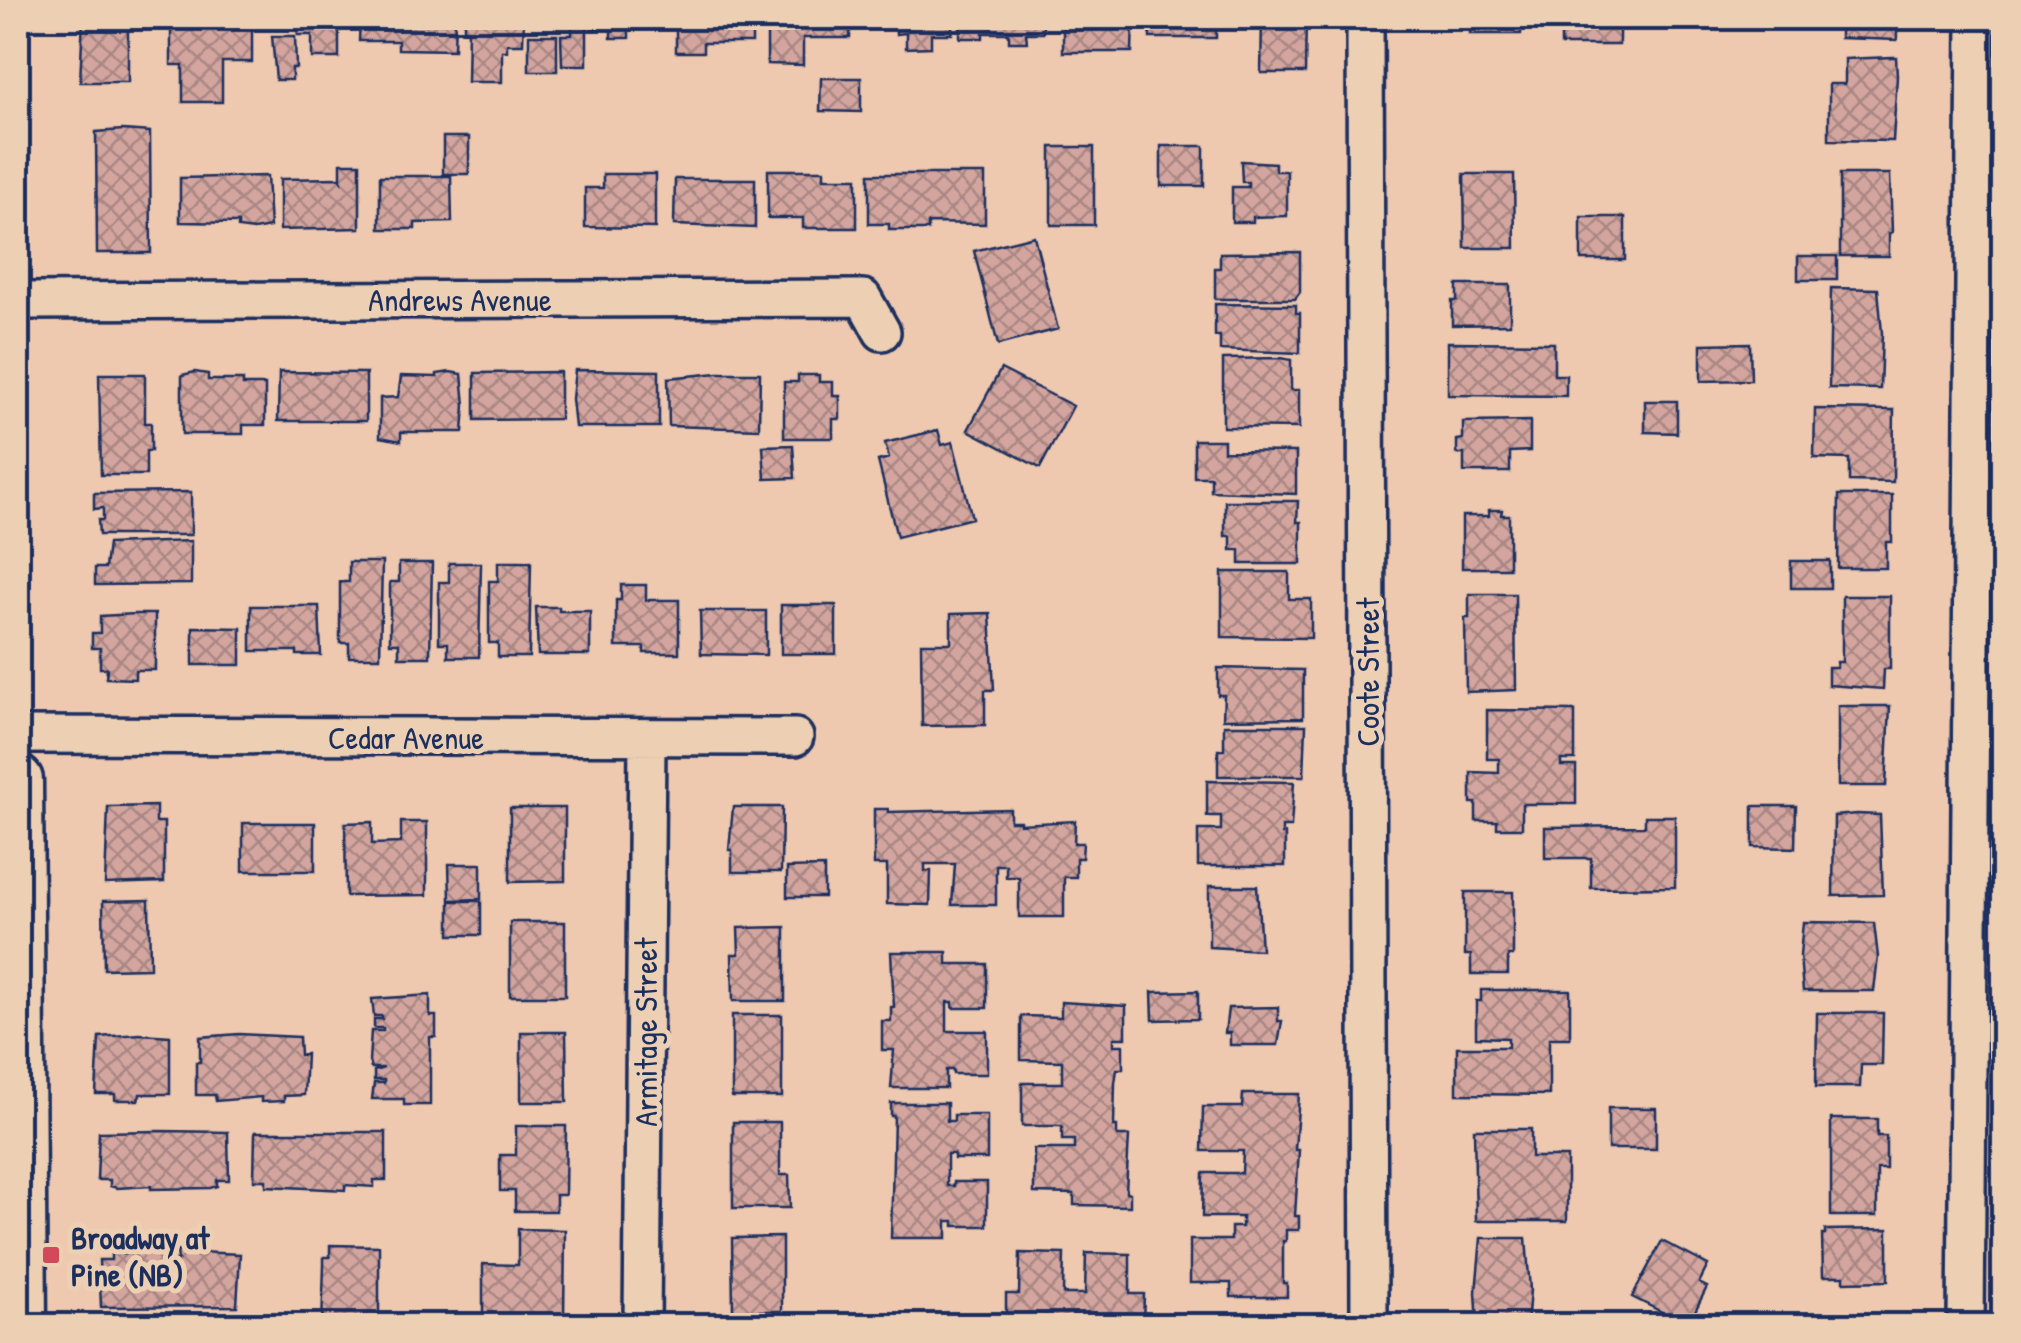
<svg xmlns="http://www.w3.org/2000/svg" width="2021" height="1343" font-family="'Patrick Hand',sans-serif">
  <style>
    .building { fill: url(#building-cross-hatch); stroke: #1b2f5e; stroke-width: 2.5 }
    .lines { fill: none; stroke-linecap: round; stroke-linejoin: round }
    .street-casing { stroke: #1b2f5e; stroke-width: 42 }
    .secondary-casing { stroke: #1b2f5e; stroke-width: 55 }
    .street { stroke: #edd0b3; stroke-width: 35 }
    .secondary { stroke: #edd0b3; stroke-width: 48 }
    .poi-dot { fill: #d1495b; stroke: #edd0b3; stroke-width: 4 }
    .labels { text-anchor: middle; dominant-baseline: central; stroke-width: 10; stroke-linejoin: round; paint-order: stroke }
    .street-label { font-size: 32px; fill: #1b2f5e; stroke: #edd0b3 }
    .poi-label { font-size: 32px; font-weight: bold; fill: #1b2f5e; stroke: #edd0b3; text-anchor: start }
  </style>
  <defs>
    <pattern id="building-cross-hatch" width="8" height="8" patternUnits="userSpaceOnUse" patternTransform="scale(2.5)"><rect width="8" height="8" fill="#d3a59e"/><path d="M0 0l8 8M0 8l8-8" fill="none" stroke="#aa8784"/></pattern>
  </defs>
  <rect width="100%" height="100%" fill="#eec9b0"/>
  <filter id="ink" filterUnits="userSpaceOnUse"><feTurbulence type="fractalNoise" baseFrequency=".01" numOctaves="2"/><feDisplacementMap in="SourceGraphic" scale="20" xChannelSelector="R" yChannelSelector="G"/><feConvolveMatrix kernelMatrix="1 2 1 2 8 2 1 2 1" color-interpolation-filters="sRGB"/></filter>
  <g filter="url(#ink)">
    <path class="building" d="M83,18H128V82H80Z
      M171,18H252V62H222V102H183V65H171Z
      M295,18H339V58H312V35H298Z
      M360,18H455L454,50L398,49V41H359Z
      M464,18H524L523,44H507V51H502V82H467L468,30H464Z
      M572,18H587V65H562L561,35H572Z
      M592,18H653V25H629V38H611V28H592Z
      M676,18H752V43H703V52H676Z
      M767,18H850V38H803V65L767,64Z
      M896,18H952V34H931V47L906,48V33L896,34Z
      M960,18H1043V33H1026L1027,42H1009V33H983V38H960Z
      M1063,18H1133L1132,52H1063Z
      M1150,18H1216V38H1150Z
      M1262,18H1306L1305,73H1261Z
      M1470,18H1521V34H1470Z
      M1561,18H1619V45H1561Z
      M1840,18H1897V40L1840,38Z
      M529,35H557V71H529Z
      M272,36H295L296,68H292V80H276Z
      M1892,57H1896L1897,76L1893,141L1829,140V84H1845V59Z
      M821,78H861V112L820,111Z
      M123,130L150,132L151,253H97L96,132Z
      M443,137H469V174H443Z
      M1161,146H1204V186H1161Z
      M1051,147H1094V225H1051Z
      M1241,161L1275,163V171H1287V216L1253,217V222H1232V187H1248V182H1242Z
      M341,163H360V228L280,230V179L339,178L341,181Z
      M768,170H824V178H857V228H803V218H768Z
      M603,174H655V228L585,227V188H603Z
      M869,174H985V224L928,223V230H889V224H869Z
      M1464,174H1514L1515,248H1465Z
      M1840,174H1890L1892,232L1889,233V256H1840Z
      M267,176L270,227L254,230L238,228V223L180,222V178Z
      M380,176H451L452,222L415,223V229H380Z
      M675,179H755V228L674,225Z
      M1581,217H1625V260H1581Z
      M1034,236L1058,329L998,345L974,251Z
      M1300,252V292L1295,299H1215V268H1220V253Z
      M1798,256H1837V280H1798Z
      M1457,285H1510V324L1452,325V301H1457Z
      M1831,288L1878,289L1882,333L1880,389L1829,388Z
      M1215,304L1296,305V313H1300V353L1220,350V336H1215Z
      M1448,342L1554,343V375H1566V396L1448,395Z
      M1750,343L1751,380L1701,381V344Z
      M1281,358L1291,360V390H1299V428L1223,427V359Z
      M1001,369L1073,406L1040,468L968,430Z
      M575,370L659,371V427H575L572,399Z
      M195,372L208,374V380H243V385H265V425H243V434H182V375Z
      M279,372L366,373V421H278Z
      M450,372L462,374L465,405L463,432H401V441L380,437V398L398,397L401,376L437,377V374Z
      M560,372V419L475,420V373Z
      M718,373H760L759,429L669,426L668,378Z
      M99,374H145V423H151V451H146V475H101Z
      M798,375H819V382H833V396H840V419H833V438H784V382H798Z
      M1645,401H1677V433L1645,432Z
      M1815,409L1894,410L1893,482L1849,481V459L1814,458Z
      M1530,421V451L1510,452V472H1464V454H1457V440L1463,439V422Z
      M938,430L942,445L953,442L972,518L897,537L878,461L889,458L885,443Z
      M1194,440H1224V451L1296,452V494L1211,491V477H1194Z
      M793,445L795,478L765,479L763,446Z
      M191,492V535H99L98,520H103V508L94,509V493Z
      M1839,495H1892V542H1886V568H1838Z
      M1225,501H1298L1297,522H1301V564H1240V550H1231V536H1225Z
      M1489,510H1502L1501,515H1509V568H1462V516H1489Z
      M191,541V584L95,585V568H105L108,544Z
      M1791,561H1830V588H1791Z
      M349,562H382L380,657H349V643H340V582H349Z
      M498,562H531L529,657H498V643H489V581H498Z
      M399,563H432L430,657H399V643H390V582H399Z
      M449,563H481L479,657H448V643H439V582H449Z
      M1222,572H1289V599H1311V638L1222,637Z
      M621,585H646V600H679V653H644V647H616V600H621Z
      M1469,594H1515L1516,690L1466,692L1465,618H1469Z
      M1842,596H1890V669H1884L1883,689L1828,685V667H1837V662H1842Z
      M781,605H836V654H781Z
      M251,606H319L321,655H297V651H251Z
      M536,607H559V611H590V655H538Z
      M700,611H766V655L701,654Z
      M990,613L994,690H985V725L922,726L921,643H951V614Z
      M136,614H155V670H135V679L106,678L107,668H100V648H92V633H100V616Z
      M193,627L241,628V665H193Z
      M1218,668L1303,670V718L1223,719L1224,695H1218Z
      M1838,706H1890L1886,786H1838Z
      M1487,710L1575,711V760H1561V766H1576V804H1522V828H1497V821H1476V803H1471V772L1499,773V759H1487Z
      M1224,725H1306L1304,776H1218V750H1224Z
      M1207,781L1294,782L1291,827H1282V834H1285V866H1198V830H1221V816H1207Z
      M156,806V822H164V882L105,884L108,807Z
      M1753,806H1796L1795,848L1753,847Z
      M733,807H782L781,872H732V850H729Z
      M510,808H565V881L510,882Z
      M874,809H888V812L1010,809V821H1020V824L1075,821L1074,843H1083L1082,858H1076V877H1064V917H1019V877H1006V865H996V905H952L955,864H925V871H931L930,905L887,904V865H874Z
      M1857,814L1880,815L1883,895L1833,896L1834,816Z
      M1645,816H1675V887L1591,888V858H1545V827L1645,826Z
      M372,822V844L401,843V822H427V895L346,896L345,823Z
      M243,823H315V871H243Z
      M449,864H481V899L450,900Z
      M824,867V897H787V868Z
      M1209,886H1257L1261,950L1209,947Z
      M1465,892H1513V956H1508V974H1471V955H1465Z
      M149,900L150,968L104,969L103,901Z
      M450,901H481V935H450Z
      M510,922H565V996H510Z
      M1803,922L1874,923L1878,957L1874,991H1803L1800,956Z
      M785,927V1001H733L732,954H739L738,928Z
      M891,952H947V964H987V1008H953V1002H947V1031H987V1074H953V1070H946V1088H891L894,1050H882V1021H891V1007H894Z
      M1481,990H1570V1038H1549V1095L1457,1094V1047H1508V1038L1476,1037V1001H1481Z
      M1198,991V1019L1153,1020L1152,992Z
      M430,995V1016H436V1037H430V1105H404V1099H372L374,1083H384V1080H374V1071L384,1068H371L369,1061L371,1031H383V1028H374V1019H382V1016H374L372,999Z
      M1061,1002L1126,1006V1038H1114V1045H1123V1069H1117L1115,1083L1114,1126H1117V1136H1129L1126,1192L1130,1193V1206L1074,1205V1194L1034,1193V1149H1074V1140H1062V1126H1022V1083H1062V1061L1021,1060V1016L1061,1017Z
      M1278,1007V1021H1282L1278,1045H1230V1033H1225L1228,1008Z
      M1817,1013H1883L1882,1065H1861L1860,1087H1816Z
      M732,1015H782V1097H732Z
      M521,1032H566L567,1102H521Z
      M140,1034L170,1036V1094H140L138,1100H115V1094H96L99,1037Z
      M239,1034L299,1037L300,1055L306,1054L304,1095L284,1096V1101L261,1102V1097L216,1101L215,1095H196V1062H200V1037Z
      M1243,1094H1299L1295,1150H1299L1295,1216H1299V1230H1286V1241H1283V1283H1287V1297H1231V1283H1190V1240H1231V1227H1242V1217H1202L1203,1173H1242L1243,1151H1202L1203,1107H1242Z
      M891,1103H947V1121H954V1115H987V1159H954V1154H947V1186H954V1182H987V1226H954V1221H947V1238H891L894,1116H891Z
      M1608,1108H1656V1149H1608Z
      M1831,1119H1877V1136H1886V1169H1877V1216H1831Z
      M733,1122H780V1175H789L790,1208H733Z
      M516,1126H566L565,1195H556V1211H515V1191H500V1155H516Z
      M1474,1129H1531V1157H1567V1221H1476Z
      M160,1131L228,1132L229,1180H217V1186L210,1188L151,1189V1186L117,1188L110,1186V1180H97L99,1132Z
      M255,1132H386V1180H374V1187L345,1185V1190L266,1186V1180H254Z
      M518,1229L565,1230L564,1318L483,1317V1264L518,1265Z
      M1888,1229V1281L1844,1282V1276H1823L1822,1235H1825V1230Z
      M782,1237V1311H733L732,1238Z
      M1481,1238H1526L1530,1290L1527,1326H1478L1476,1292Z
      M1662,1241L1708,1265L1699,1283L1707,1287L1688,1325L1632,1297Z
      M330,1245L379,1246V1326H322L324,1265V1257H330Z
      M131,1250H161V1260H178L177,1251L240,1254L237,1306L101,1307L99,1260H111V1254H131Z
      M1020,1253L1064,1254L1063,1294H1085L1086,1253L1130,1254V1294H1144L1143,1326H1006V1294H1019Z"/>
    <g class="lines">
      <g class="street-casing">
        <path id="street" d="M1365,18L1369,1326
          M18,301L863,298L882,332
          M18,735L795,737
          M642,1326L647,739
          M1966,1326L1976,18"/>
      </g>
      <g class="secondary-casing">
        <path id="secondary" d="M18,780L22,1326"/>
      </g>
      <use href="#street" class="street"/>
      <use href="#secondary" class="secondary"/>
    </g>
  </g>
  <rect class="poi-dot" x="41" y="1245" width="20" height="20" rx="5"/>
  <g class="labels">
    <g class="street-label">
      <text x="460" y="299">Andrews Avenue</text>
      <text transform="translate(1367 672) rotate(-90)">Coote Street</text>
      <text x="406" y="737">Cedar Avenue</text>
      <text transform="translate(645 1032) rotate(-90)">Armitage Street</text>
    </g>
    <g class="poi-label">
      <text x="71" y="1237">Broadway at<tspan x="71" dy="37">Pine (NB)</tspan></text>
    </g>
  </g>
  <rect width="2021" height="1343" fill="none" stroke="#edd0b3" stroke-width="60"/>
  <rect x="30" y="30" width="1961" height="1283" fill="none" stroke="#1b2f5e" stroke-width="4" filter="url(#ink)"/>
</svg>
